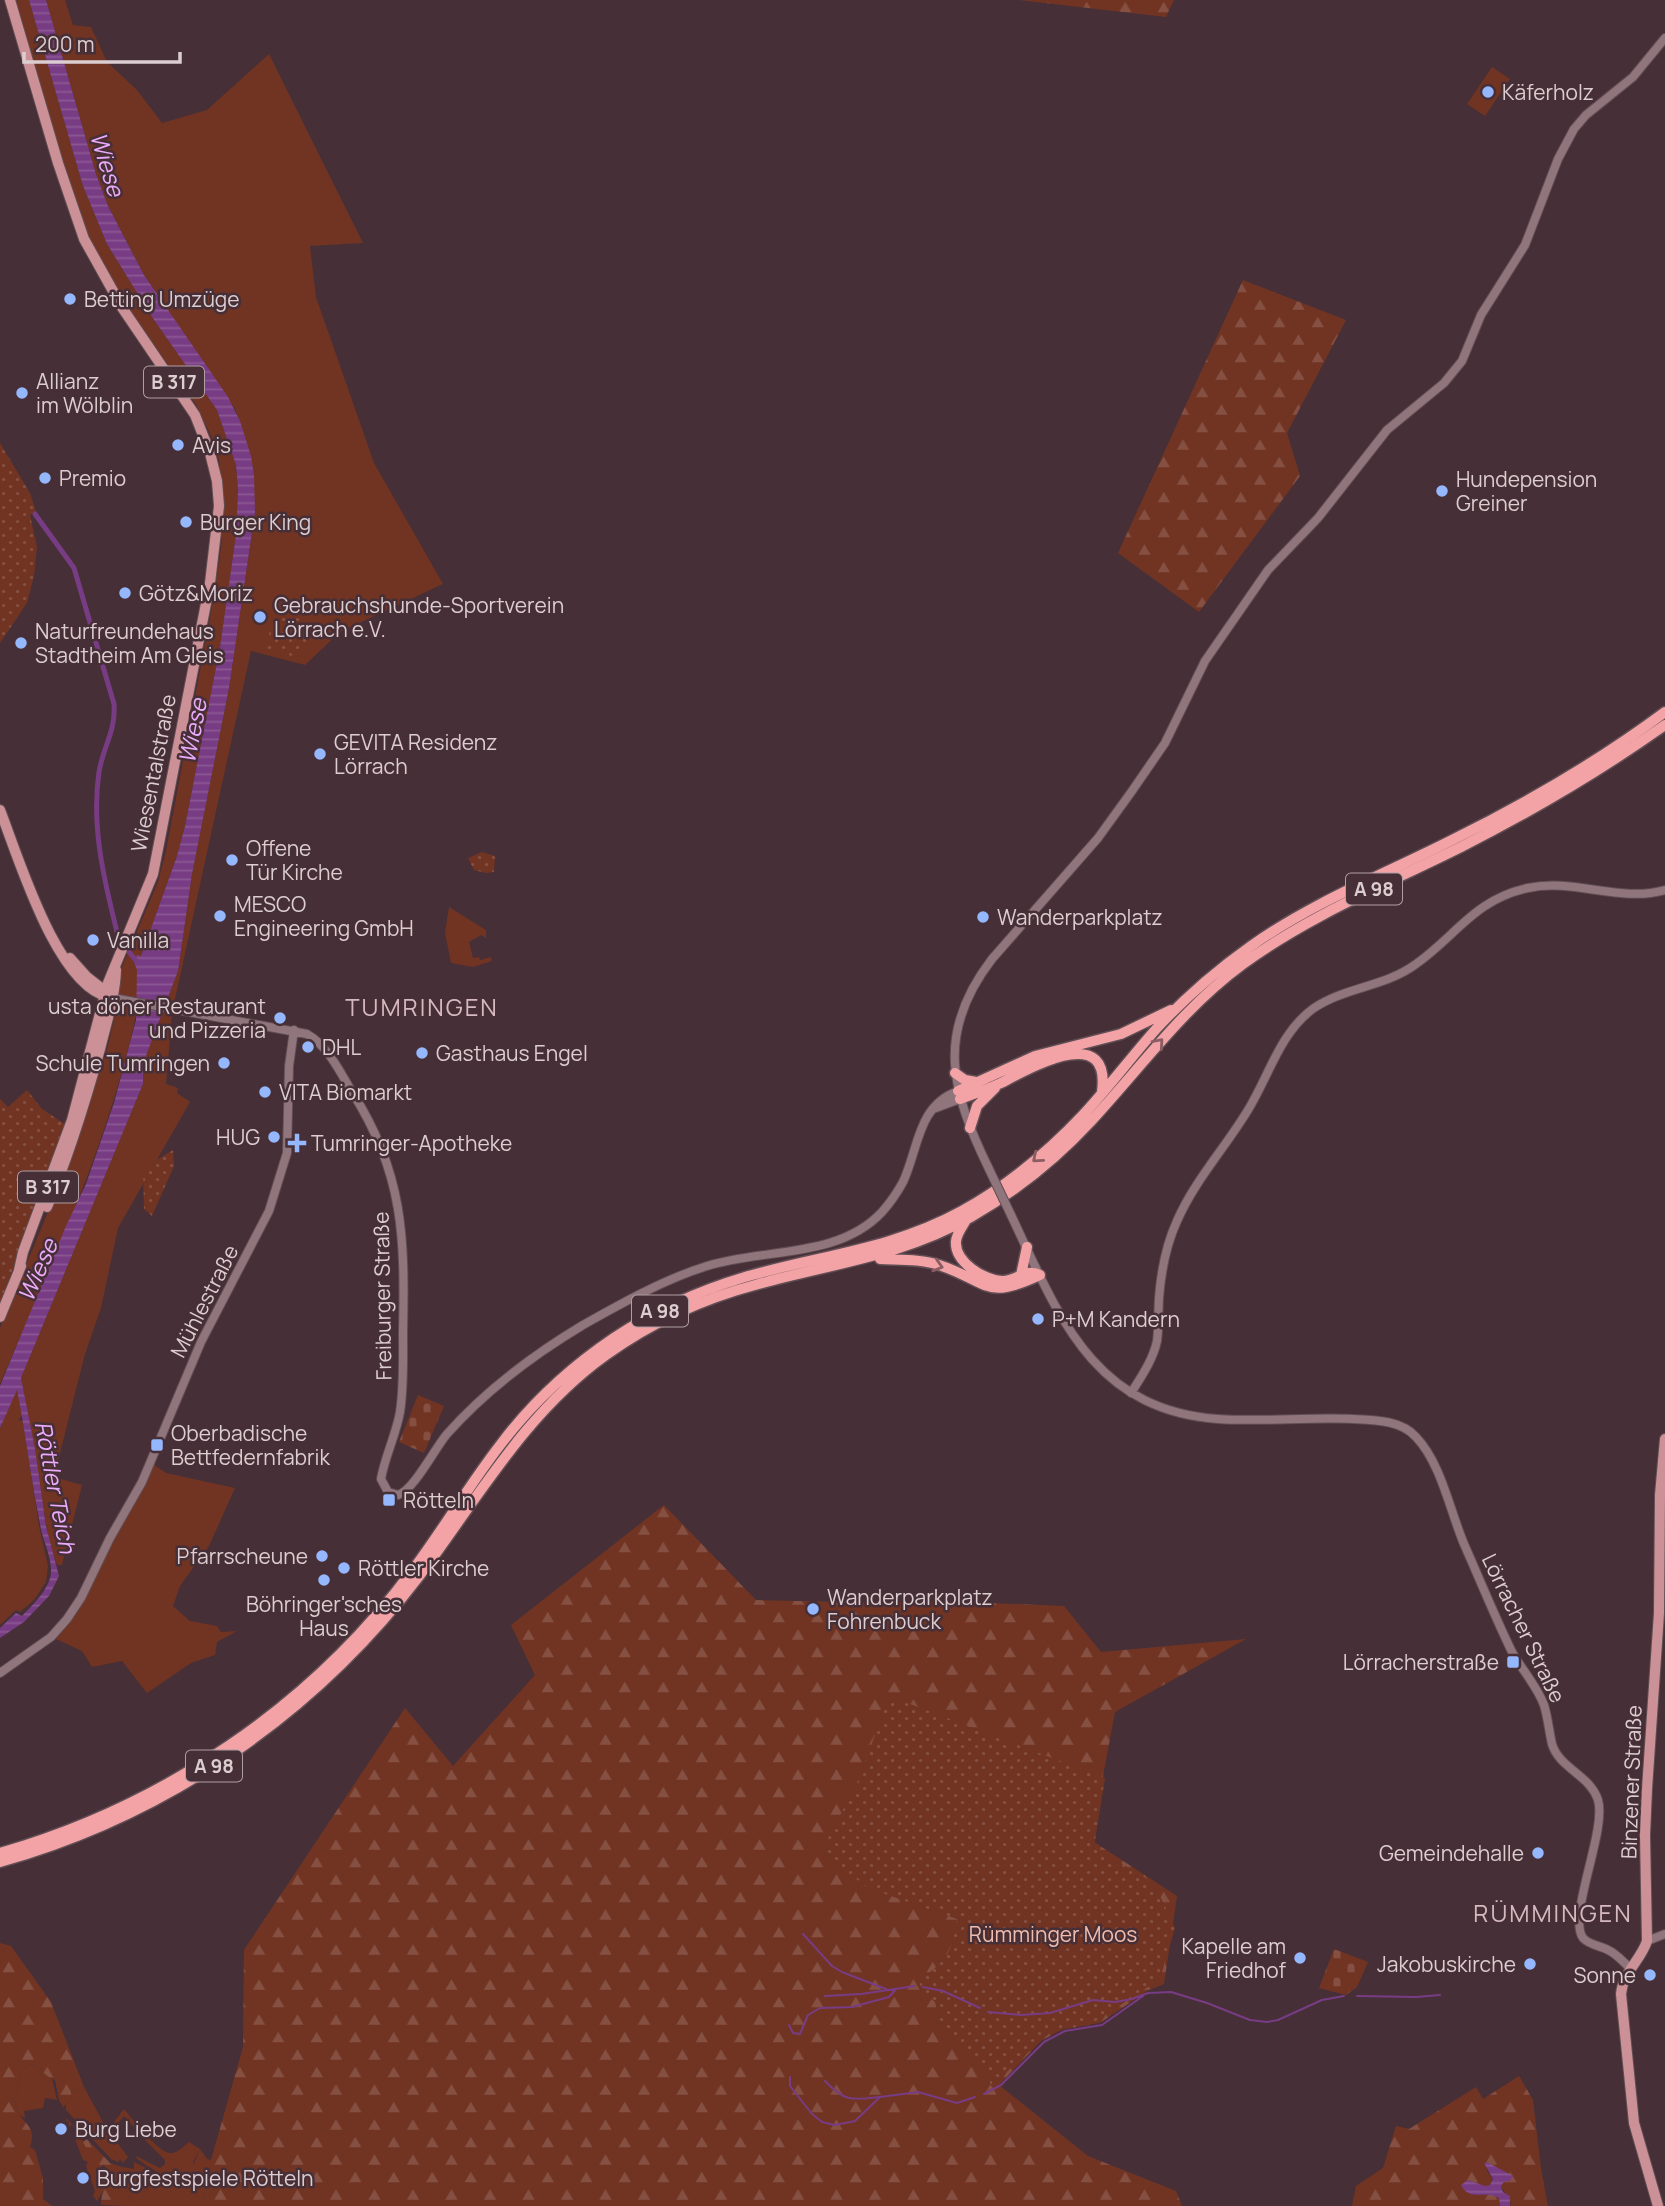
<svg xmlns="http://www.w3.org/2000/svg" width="1665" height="2206" font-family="Manrope,sans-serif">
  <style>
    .green { fill: #713423 }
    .forest { fill: url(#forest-firs) }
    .cemetery { fill: url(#cemetery-stones) }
    .park { fill: url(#park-dots) }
    .water { fill: url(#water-rules) }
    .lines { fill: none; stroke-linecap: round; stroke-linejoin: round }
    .stream { stroke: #783c84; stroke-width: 2 }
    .canal { stroke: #783c84; stroke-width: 5 }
    .minor-casing { stroke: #614e54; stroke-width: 10 }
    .major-casing { stroke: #614e54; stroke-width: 12 }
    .highway-casing { stroke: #614e54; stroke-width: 13 }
    .minor { stroke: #90757d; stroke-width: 8 }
    .major { stroke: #cb9196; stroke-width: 10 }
    .highway { stroke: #f3a3a6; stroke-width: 10 }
    .minor-bridge-casing { stroke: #614e54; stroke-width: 10; stroke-linecap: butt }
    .minor-bridge { stroke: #90757d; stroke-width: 8 }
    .oneway { stroke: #8b5d63 }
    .poi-dot { fill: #94b7fd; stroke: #462f36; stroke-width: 2.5 }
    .labels { text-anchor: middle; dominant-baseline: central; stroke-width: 5; stroke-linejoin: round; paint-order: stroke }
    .shield { fill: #462f36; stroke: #af9ea2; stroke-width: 2 }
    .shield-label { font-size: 19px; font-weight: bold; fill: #dccdd1 }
    .poi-label { font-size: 21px; fill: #dccdd1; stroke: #462f36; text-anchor: start }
    .street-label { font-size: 21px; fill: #dccdd1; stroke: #462f36 }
    .park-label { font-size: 21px; fill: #f0bcae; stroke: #462f36 }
    .water-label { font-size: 23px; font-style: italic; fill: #ecabfa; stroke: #462f36 }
    .quarter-label { font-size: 24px; letter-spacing: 2px; fill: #d6b8c0; stroke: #462f36 }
  </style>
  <defs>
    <pattern id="forest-firs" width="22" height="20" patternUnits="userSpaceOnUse" patternTransform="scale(1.75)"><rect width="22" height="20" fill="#713423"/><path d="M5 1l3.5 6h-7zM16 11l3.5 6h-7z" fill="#855042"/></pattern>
    <pattern id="cemetery-stones" width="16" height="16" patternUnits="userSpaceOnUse" patternTransform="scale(1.75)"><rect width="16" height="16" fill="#713423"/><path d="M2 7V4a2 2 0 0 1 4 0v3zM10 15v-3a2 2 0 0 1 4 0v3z" fill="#855042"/></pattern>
    <pattern id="park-dots" width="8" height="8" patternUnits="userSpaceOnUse" patternTransform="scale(1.75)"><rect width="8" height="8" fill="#713423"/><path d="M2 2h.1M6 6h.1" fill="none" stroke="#855042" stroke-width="1.8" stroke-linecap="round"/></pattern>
    <pattern id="water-rules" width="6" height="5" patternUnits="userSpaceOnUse" patternTransform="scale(1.75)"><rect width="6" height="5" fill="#783c84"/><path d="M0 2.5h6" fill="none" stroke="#8b5794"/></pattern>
  </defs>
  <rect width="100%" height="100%" fill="#462f36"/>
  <path class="green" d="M16,0H29L83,186L107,244L152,317L217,410L236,465L238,489L236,535L220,647L185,826L177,856L141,956L136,964C144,995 132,1034 124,1064C94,1175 45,1279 0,1384V1328L64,1173L77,1136L107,1050L117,1007L119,974L158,882L166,851L215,591L221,548L224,502L219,460L213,440L197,406L124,301L90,239L74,203Z
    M46,0H65L73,25L91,27L107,62L137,90L162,123L207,110L269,54L363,243L310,246L316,297L374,463L443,584L340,632L305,665L251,651L172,1013L166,1084L178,1088L177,1093L190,1102L118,1228L101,1308L85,1354L54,1477L82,1485L62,1565H57L49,1540L21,1378L143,1084V1064L178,971L192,874L229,688L255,512L244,436L235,409L144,275L108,206L96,174Z
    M1492,67L1510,79L1485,116L1467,104Z
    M449,907L486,930V938L481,935L469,942L473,958L479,957L480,960L491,957L492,961L473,967L451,963L445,933Z
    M17,1389L22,1416L18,1420L23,1421L39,1526L48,1566L46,1582L34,1600L20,1612L16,1610L0,1625V1428Z
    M150,1462L166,1473L235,1488L209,1546L180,1586L173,1606L190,1621L217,1626L221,1632L237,1631L217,1642L215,1655L191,1663L147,1693L122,1661L92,1667L82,1651L56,1639L78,1612L93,1573Z
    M32,2064L52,2079L57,2100L45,2098L43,2108L24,2111L25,2118L18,2114L14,2100L18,2094C16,2082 18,2068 32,2064Z
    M84,2087L105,2126L128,2157L123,2163L120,2159L118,2162L111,2159L66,2110V2104L72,2098L71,2092Z
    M124,2109C133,2119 157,2152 170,2153C177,2154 184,2146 189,2142L200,2149L193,2162L196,2170L203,2174C181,2192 157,2172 137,2159L136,2156L160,2168L165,2164V2160L146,2141L124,2116L114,2128L111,2126Z
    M67,2119L83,2134L80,2137H85L82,2139L102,2174L105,2188L97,2201L93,2196L95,2191L86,2166L88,2162L83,2160L75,2139L78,2137L72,2124L69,2127V2122L65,2120Z
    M134,2162L177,2184L207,2186L203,2206H127L130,2200L121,2177L125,2172L122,2167L134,2169Z"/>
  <path class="forest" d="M1019,0H1174L1166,17Z
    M1243,280L1346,320L1287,433L1300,476L1199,612L1118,553Z
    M664,1505L756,1600L891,1603L915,1600L1064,1606L1101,1652L1246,1639L1115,1712L1091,1840L1177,1896L1164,1984L1147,1991L1100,2023L1065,2028L1041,2041L999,2085L1088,2156L1176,2191L1182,2206H203L207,2186L210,2187L211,2185L201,2180L211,2171L209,2168L203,2174L192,2168L200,2149L207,2159L211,2160L243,2047L244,1950L405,1708L453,1766L535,1675L511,1625Z
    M0,1943L11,1946L51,2002L84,2087L71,2092L72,2098L63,2107L59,2100L55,2080L50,2078L32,2064C18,2068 16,2082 18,2094L14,2101C16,2105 16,2110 18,2113C27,2126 36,2128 30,2147L35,2150L43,2178V2199L52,2206H0Z
    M1519,2076L1533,2100L1541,2169L1548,2206H1510L1511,2203L1501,2186L1504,2182L1485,2167L1493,2180L1490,2185L1485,2187L1468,2180L1479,2195L1493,2194L1499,2198L1500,2206H1352L1356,2186L1383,2168L1396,2126L1409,2129L1476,2087L1483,2099Z
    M87,2139L110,2163L122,2167L125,2172L121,2177L130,2200L127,2206L101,2205C101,2193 106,2190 102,2174L107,2170L104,2165L98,2169L83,2142Z"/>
  <path class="cemetery" d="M418,1395L444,1406L424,1453L399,1442Z
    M1334,1949L1368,1962L1357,1987L1346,1995L1319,1988Z"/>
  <path class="park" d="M0,443L30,493L36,512L30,515L37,547L34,576L27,603L0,643Z
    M307,612L316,638L297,657L264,650L274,619Z
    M482,852L495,856L494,872L486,873L474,870L468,858Z
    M27,1090L42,1109L65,1124V1130L55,1161L0,1303V1099L8,1107Z
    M173,1150L174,1166L152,1216L144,1209L143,1168Z
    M889,1696L1105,1778L1094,1847L1154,1883L1175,1928L1160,1979L1090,2025L1052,2031L991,2086L986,2067L940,2024L935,2002L922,1992L919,1981C946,1960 952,1954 957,1919L868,1888L821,1852L859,1779Z"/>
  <path class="water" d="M29,0H46L96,174L108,206L144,275L228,397L240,421L251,456L254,476L255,512L229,688L192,874L178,971L143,1064V1084L21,1378L35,1449L46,1526L59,1576L49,1596L24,1622L0,1638V1628L16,1613L22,1616C32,1606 51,1587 51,1572C52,1557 42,1539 40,1524C31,1480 26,1435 17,1390L0,1428V1386L66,1226L86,1184L114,1103L136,1020L137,970L134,962L137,955L141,956L177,856L185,826L220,647L236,535L238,489L236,465L217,410L152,317L107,244L83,186Z
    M1484,2163H1489L1513,2176L1510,2181L1504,2182L1501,2186L1503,2192L1510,2196V2206H1500L1499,2198C1486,2190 1469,2202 1461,2185L1468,2180L1485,2186L1490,2185L1493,2179Z"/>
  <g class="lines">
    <path class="stream" d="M803,1934L832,1966L842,1972L886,1989
      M923,1987L943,1991L980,2008
      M825,1996L861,1994L915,1986
      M1357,1996L1416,1997L1440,1995
      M988,2012L1021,2015L1050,2013L1093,2000L1115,2002L1132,1999L1148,1993L1171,1992L1207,2003L1250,2020L1267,2022L1278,2020L1322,2000L1344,1996
      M789,2025L793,2033L800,2034L808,2015L820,2008L852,2007L889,1997L896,1989
      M790,2077V2086L812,2114L822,2122L835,2125L855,2121L880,2097L918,2092L957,2103L975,2097
      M825,2081C845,2102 852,2100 879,2097
      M984,2094L1001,2085L1044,2042L1065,2031L1102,2025L1143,1996"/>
    <path class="canal" d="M35,514L74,568L114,704C116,731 103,747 99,772C91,826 104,880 117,932L121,942L138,963"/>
    <g class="minor-casing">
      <path id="minor" d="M113,998L307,1034C328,1046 340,1072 352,1092C404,1173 405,1239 403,1332C403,1359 404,1386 400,1412C396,1435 385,1456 381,1479L388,1492L398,1495C414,1490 435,1448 447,1434C486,1390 533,1355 583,1325C622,1303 665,1279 707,1266C764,1248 838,1259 882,1212C890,1203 897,1193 903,1182C919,1148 917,1106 958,1091
        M933,1109L960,1099
        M989,1169C951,1091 935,1033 992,959L1098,838L1132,791L1165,743L1205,661L1268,570L1318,518L1387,430L1444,383L1462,361L1481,315L1525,245L1558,159L1574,129L1586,115L1633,77L1665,38
        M1011,1215C1058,1314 1092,1410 1218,1419C1263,1422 1308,1417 1353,1419C1374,1420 1401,1420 1416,1437C1441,1463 1450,1511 1464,1544C1480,1580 1495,1617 1512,1652C1522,1670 1537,1686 1544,1705C1548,1718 1549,1731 1552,1744C1559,1768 1590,1775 1598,1800C1607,1831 1567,1916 1583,1938C1589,1945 1601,1946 1608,1950C1617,1954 1623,1962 1630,1968
        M1131,1393C1141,1377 1153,1360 1157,1341C1159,1327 1158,1312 1159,1298C1161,1272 1166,1245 1177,1221C1195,1180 1225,1148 1248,1110C1269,1076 1280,1032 1314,1008C1345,987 1385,987 1416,964C1457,935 1474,900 1528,888C1574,878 1620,903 1665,890
        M0,1673L51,1637L67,1619L81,1598L110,1538L142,1482L201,1342L269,1211L287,1153L289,1066L294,1030
        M1647,1941L1665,1934"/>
    </g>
    <g class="major-casing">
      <path id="major" d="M10,0L58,163L84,239L123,309L195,415L210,453L217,481L219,506L210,583L153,874L108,983L72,1120L23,1252L19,1270
        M0,810C18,856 57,987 109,997
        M70,958L87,977L110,995
        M47,1207C69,1156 85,1103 100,1049C106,1024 115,997 116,970
        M0,1317L21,1266
        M1658,2206L1634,2123L1621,1994C1623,1972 1641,1960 1647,1941L1645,1835L1647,1789L1659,1613L1660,1495L1665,1439"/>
    </g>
    <g class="highway-casing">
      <path id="highway" d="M955,1073L965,1080L976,1082
        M958,1091L1035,1056L1121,1034L1171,1010
        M960,1099C974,1094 988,1089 1001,1083C1032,1067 1111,1022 1102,1092
        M970,1128L977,1106L995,1088
        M966,1220C962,1227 957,1233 956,1241C954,1262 985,1281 1003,1281C1018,1280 1026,1268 1040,1275
        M880,1259C900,1260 921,1259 939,1265C990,1282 984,1301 1040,1275
        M1021,1275L1027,1247
        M0,1853C163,1806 310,1708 412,1571C443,1530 469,1485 501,1444C532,1403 571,1367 614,1338C654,1311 698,1291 745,1277C820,1255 891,1250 962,1211C1007,1186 1048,1152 1083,1115C1109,1087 1132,1056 1157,1028C1185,998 1217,970 1251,946C1313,902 1385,874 1452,840C1527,803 1599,761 1665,712
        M0,1862C168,1815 315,1713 420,1575C478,1498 525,1413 606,1355C651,1323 702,1299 755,1285C829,1264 903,1256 971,1217C1016,1191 1057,1158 1092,1120C1141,1067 1183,1008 1243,964C1310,915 1387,884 1461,847C1532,811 1600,771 1665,725"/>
    </g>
    <use href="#minor" class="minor"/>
    <use href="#major" class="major"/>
    <use href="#highway" class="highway"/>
    <g class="minor-bridge-casing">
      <path id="minor-bridge" d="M989,1169L1011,1215"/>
    </g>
    <use href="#minor-bridge" class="minor-bridge"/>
  </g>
  <defs><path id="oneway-chevron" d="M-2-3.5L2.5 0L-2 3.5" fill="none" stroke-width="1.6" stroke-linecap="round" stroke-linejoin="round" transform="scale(1.75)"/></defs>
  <g class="oneway">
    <use href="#oneway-chevron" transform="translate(1159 1043) rotate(-49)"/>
    <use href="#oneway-chevron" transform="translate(1037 1158) rotate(140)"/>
    <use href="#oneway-chevron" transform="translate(938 1266) rotate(17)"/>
  </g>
  <g class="poi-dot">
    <circle cx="1488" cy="92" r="7"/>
    <circle cx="70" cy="299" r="7"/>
    <circle cx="22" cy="393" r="7"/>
    <circle cx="178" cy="445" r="7"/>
    <circle cx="45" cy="478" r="7"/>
    <circle cx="1442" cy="491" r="7"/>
    <circle cx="186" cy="522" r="7"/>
    <circle cx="125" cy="593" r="7"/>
    <circle cx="260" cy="617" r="7"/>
    <circle cx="21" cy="643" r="7"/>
    <circle cx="320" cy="754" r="7"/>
    <circle cx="232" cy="860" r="7"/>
    <circle cx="220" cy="916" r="7"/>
    <circle cx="983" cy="917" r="7"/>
    <circle cx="93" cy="940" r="7"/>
    <circle cx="280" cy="1018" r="7"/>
    <circle cx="308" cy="1047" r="7"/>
    <circle cx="422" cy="1053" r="7"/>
    <circle cx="224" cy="1063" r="7"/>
    <circle cx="265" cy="1092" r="7"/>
    <circle cx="274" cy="1137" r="7"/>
    <path d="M293.5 1132.5h7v7h7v7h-7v7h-7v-7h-7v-7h7z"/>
    <circle cx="1038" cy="1319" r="7"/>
    <rect x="150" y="1438" width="14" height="14" rx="3.5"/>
    <rect x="382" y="1493" width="14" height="14" rx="3.5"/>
    <circle cx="322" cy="1556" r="7"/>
    <circle cx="344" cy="1568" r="7"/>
    <circle cx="324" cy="1580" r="7"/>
    <circle cx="813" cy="1609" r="7"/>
    <rect x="1506" y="1655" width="14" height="14" rx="3.5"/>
    <circle cx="1538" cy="1853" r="7"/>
    <circle cx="1300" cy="1958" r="7"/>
    <circle cx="1530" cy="1964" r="7"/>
    <circle cx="1650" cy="1975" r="7"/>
    <circle cx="61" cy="2129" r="7"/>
    <circle cx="83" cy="2178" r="7"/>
  </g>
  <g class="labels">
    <g class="shield">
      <rect x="144" y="366.5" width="60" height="31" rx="5"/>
      <rect x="1346" y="873.5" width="56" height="31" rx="5"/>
      <rect x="18" y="1171.5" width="60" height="31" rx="5"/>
      <rect x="632" y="1295.5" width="56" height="31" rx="5"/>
      <rect x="186" y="1750.5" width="56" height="31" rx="5"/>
    </g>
    <g class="shield-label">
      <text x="174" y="382">B 317</text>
      <text x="1374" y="889">A 98</text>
      <text x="48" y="1187">B 317</text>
      <text x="660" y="1311">A 98</text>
      <text x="214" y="1766">A 98</text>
    </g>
    <g class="poi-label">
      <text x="1502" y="92">Käferholz</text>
      <text x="84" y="299">Betting Umzüge</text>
      <text x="36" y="381">Allianz<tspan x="36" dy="24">im Wölblin</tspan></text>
      <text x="192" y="445">Avis</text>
      <text x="59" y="478">Premio</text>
      <text x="1456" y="479">Hundepension<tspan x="1456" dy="24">Greiner</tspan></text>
      <text x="200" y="522">Burger King</text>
      <text x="139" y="593">Götz&amp;Moriz</text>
      <text x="274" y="605">Gebrauchshunde-Sportverein<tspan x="274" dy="24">Lörrach e.V.</tspan></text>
      <text x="35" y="631">Naturfreundehaus<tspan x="35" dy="24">Stadtheim Am Gleis</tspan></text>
      <text x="334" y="742">GEVITA Residenz<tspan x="334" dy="24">Lörrach</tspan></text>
      <text x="246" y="848">Offene<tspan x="246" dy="24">Tür Kirche</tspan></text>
      <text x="234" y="904">MESCO<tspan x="234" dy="24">Engineering GmbH</tspan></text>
      <text x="997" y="917">Wanderparkplatz</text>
      <text x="107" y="940">Vanilla</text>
      <text x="266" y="1006" text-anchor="end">usta döner Restaurant<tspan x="266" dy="24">und Pizzeria</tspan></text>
      <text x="322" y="1047">DHL</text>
      <text x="436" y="1053">Gasthaus Engel</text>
      <text x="210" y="1063" text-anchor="end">Schule Tumringen</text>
      <text x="279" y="1092">VITA Biomarkt</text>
      <text x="260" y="1137" text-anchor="end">HUG</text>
      <text x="311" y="1143">Tumringer-Apotheke</text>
      <text x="1052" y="1319">P+M Kandern</text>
      <text x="171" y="1433">Oberbadische<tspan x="171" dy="24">Bettfedernfabrik</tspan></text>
      <text x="403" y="1500">Rötteln</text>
      <text x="308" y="1556" text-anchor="end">Pfarrscheune</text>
      <text x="358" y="1568">Röttler Kirche</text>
      <text x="827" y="1597">Wanderparkplatz<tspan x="827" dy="24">Fohrenbuck</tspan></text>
      <text x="324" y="1604" text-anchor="middle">Böhringer'sches<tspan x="324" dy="24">Haus</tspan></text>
      <text x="1499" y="1662" text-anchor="end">Lörracherstraße</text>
      <text x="1524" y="1853" text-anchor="end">Gemeindehalle</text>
      <text x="1286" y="1946" text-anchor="end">Kapelle am<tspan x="1286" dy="24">Friedhof</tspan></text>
      <text x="1516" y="1964" text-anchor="end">Jakobuskirche</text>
      <text x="1636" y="1975" text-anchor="end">Sonne</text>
      <text x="75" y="2129">Burg Liebe</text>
      <text x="97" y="2178">Burgfestspiele Rötteln</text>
    </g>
    <g class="street-label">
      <text transform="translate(153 773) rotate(-79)">Wiesentalstraße</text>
      <text transform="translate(382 1296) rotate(-91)">Freiburger Straße</text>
      <text transform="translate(204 1301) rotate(-63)">Mühlestraße</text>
      <text transform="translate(1524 1628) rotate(64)">Lörracher Straße</text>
      <text transform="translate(1631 1782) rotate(-88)">Binzener Straße</text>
    </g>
    <g class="park-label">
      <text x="1053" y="1934">Rümminger Moos</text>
    </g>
    <g class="water-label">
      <text transform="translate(108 164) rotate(73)">Wiese</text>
      <text transform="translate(192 731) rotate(-79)">Wiese</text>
      <text transform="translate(37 1270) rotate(-66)">Wiese</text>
      <text transform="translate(56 1487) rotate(79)">Röttler Teich</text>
    </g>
    <g class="quarter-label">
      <text x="422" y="1006">TUMRINGEN</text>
      <text x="1553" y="1912">RÜMMINGEN</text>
    </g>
  </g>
  <path d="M24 52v10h156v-10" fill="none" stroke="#dccdd1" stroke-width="3.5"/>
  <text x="35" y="52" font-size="21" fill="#dccdd1" stroke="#462f36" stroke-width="5" paint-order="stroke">200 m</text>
</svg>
